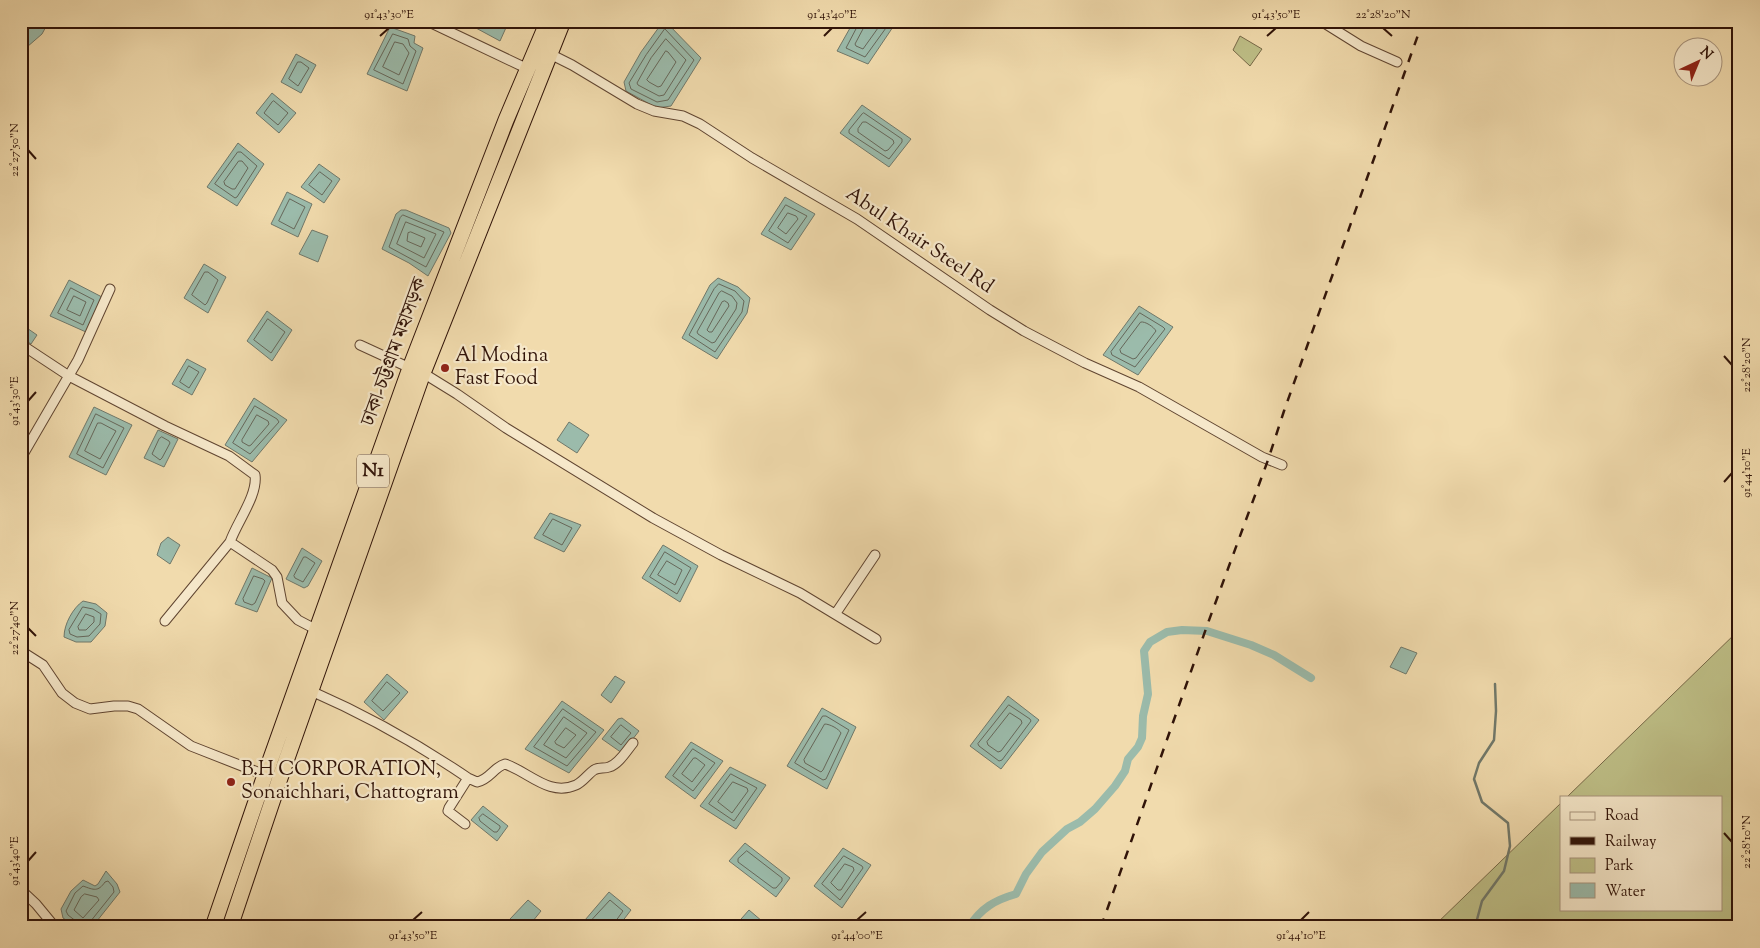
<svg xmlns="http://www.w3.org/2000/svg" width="1760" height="948" font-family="'Sorts Mill Goudy','Noto Serif Bengali',serif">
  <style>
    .green { fill: #bebf87; stroke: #776948 }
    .water { fill: #9bbbab; stroke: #70786a }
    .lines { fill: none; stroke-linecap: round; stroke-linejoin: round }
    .shore { stroke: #66675a; stroke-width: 1 }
    .stream { stroke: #70786a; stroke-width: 2.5 }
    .canal { stroke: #9bbbab; stroke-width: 8 }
    .street-casing { stroke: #604531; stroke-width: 11 }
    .highway-casing { stroke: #301308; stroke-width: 17 }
    .street { stroke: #f6e8ca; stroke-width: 9 }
    .highway { stroke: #f1dbad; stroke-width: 15 }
    .rail { stroke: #301308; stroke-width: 2.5; stroke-dasharray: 9 9; stroke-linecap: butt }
    .ticks { fill: none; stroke: #301308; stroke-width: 2 }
    .poi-dot { fill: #8f2418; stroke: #f6e8ca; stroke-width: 2 }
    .labels { text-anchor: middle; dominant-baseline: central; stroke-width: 4.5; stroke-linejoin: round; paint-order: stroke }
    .shield { fill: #f6e8ca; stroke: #6b5342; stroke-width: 1 }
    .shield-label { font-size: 19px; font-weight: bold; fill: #301308 }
    .street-label { font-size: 20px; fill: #301308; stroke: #f6e8ca }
    .poi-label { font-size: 20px; fill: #301308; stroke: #f6e8ca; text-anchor: start }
    .neatline { fill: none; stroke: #301308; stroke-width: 2 }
    .ticks-label { font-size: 12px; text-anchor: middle; fill: #301308 }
  </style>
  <rect width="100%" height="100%" fill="#f1dbad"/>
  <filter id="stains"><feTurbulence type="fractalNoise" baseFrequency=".004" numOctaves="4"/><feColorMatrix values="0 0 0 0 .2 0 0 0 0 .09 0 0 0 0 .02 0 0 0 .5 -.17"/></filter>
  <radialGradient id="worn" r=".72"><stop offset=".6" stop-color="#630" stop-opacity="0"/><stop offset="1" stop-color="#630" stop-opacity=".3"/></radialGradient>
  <path class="green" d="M1240,36L1262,49L1250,66L1233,50Z
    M1739,630V927H1433L1561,803V909H1721V797H1567Z"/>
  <path class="water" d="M21,21H49L42,34L27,47L21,61Z
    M463,21H509L500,41Z
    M854,21H897L868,64L837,51Z
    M666,22L701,58L671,106L657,108L626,91L624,82L641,52L662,23Z
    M390,27L415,36L414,43L423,48L407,91L367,74Z
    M296,54L316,65L301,93L281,82Z
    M272,93L296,113L279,133L256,113Z
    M862,105L911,139L889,167L840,133Z
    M238,143L264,164L237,206L207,187Z
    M319,164L340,179L324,203L301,187Z
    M287,192L312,204L298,237L271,224Z
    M785,197L815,214L791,250L761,234Z
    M401,210H406L449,228L451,233L428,276L409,263L382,249L396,214Z
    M312,230L328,236L318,262L299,254Z
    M204,264L226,277L208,313L184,298Z
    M718,278L738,287L750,298L747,313L717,359L682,338L710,285Z
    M69,280L102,297L86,332L50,316Z
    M1139,306L1173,327L1138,375L1103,355Z
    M267,311L292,330L272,361L247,341Z
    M24,326L37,335L31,344L21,337V329Z
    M187,359L206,369L192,395L172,384Z
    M254,398L287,420L252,462L225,445Z
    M94,407L132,425L106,475L69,457Z
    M569,422L589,435L577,453L557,440Z
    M158,430L178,439L164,467L144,458Z
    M550,513L581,525L564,552L534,538Z
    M168,537L180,545L170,564L157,555L161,543Z
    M663,545L698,566L680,602L642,578Z
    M302,548L322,561L308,586L304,588L286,579Z
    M252,568L272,578L257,612L235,604Z
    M83,601L96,604L107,613L105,626L91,642H76L64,637C64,624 73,608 83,601Z
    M1401,647L1417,653L1406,674L1390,667Z
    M387,674L408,692L384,720L364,702Z
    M615,676L625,682L611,703L601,695Z
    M1008,696L1039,720L1001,769L970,746Z
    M562,701L604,730L569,773L525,749Z
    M822,708L856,727L827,789L787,766Z
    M622,718L639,731L622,753L602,739L618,719Z
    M691,742L723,761L695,799L665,777Z
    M730,767L766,785L736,829L700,806Z
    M483,806L508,826L497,841L471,820Z
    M745,843L790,878L776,897L729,861Z
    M843,848L871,865L842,908L814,886Z
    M106,871L117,884L120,892L93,926L77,927L63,918L61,909L71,891L83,880L95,886L98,884Z
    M609,892L631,910L618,927H579Z
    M528,900L541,911L528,927H520L510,919Z
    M749,910L769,927H734Z"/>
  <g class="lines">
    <path class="shore" d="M858,21V25L846,48L865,57L891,21
      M865,21L864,27L855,44L856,46L863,49L883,21
      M665,29L694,60L668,100L657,102L631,89L629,83L646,55Z
      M393,34L408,39L410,46L416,51L403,84L374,70Z
      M666,39L686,60L664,95L659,96L638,85L637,83L651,58Z
      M395,42L403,44L409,53L399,75L383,67Z
      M666,51L668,52L676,62L661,86L658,87L649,82L647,80Z
      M298,62H301L309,68L298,86L289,79Z
      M274,101L288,113L278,125L264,113L272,102Z
      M864,113L902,139V142L889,159L849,133V130L862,114Z
      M863,122H866L893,140L894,143L888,150L885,151L858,132V129Z
      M238,152H241L257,166L237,197L235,198L215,184Z
      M239,161H242L248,168L235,189H232L225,185L224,182Z
      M320,172L332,181L322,195L309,185Z
      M290,199L305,207L294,229L279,221Z
      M786,205L807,216L788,243L769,231Z
      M788,213L796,216L798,219L786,234L778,228Z
      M403,215L444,232L426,267L389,247L400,218Z
      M406,222L436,234L424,258L397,244Z
      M411,232L425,238L421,247L407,241L408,233Z
      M205,272H208L218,280L207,303L205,305L192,295Z
      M719,284L735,291L744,301L742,312L715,352L689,335L714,289Z
      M71,288L94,300L83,325L58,313Z
      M722,291L732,296L737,303L736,309L715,342L712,343L698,334L697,332L719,293Z
      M74,296L86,302L80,316L67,310Z
      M725,301L728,303L729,306L712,332H709L707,330L722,302Z
      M1140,313L1163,327L1165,329L1135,367L1112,355L1111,352Z
      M268,319L285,332L271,353L254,340Z
      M1141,322C1145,321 1154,327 1156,331L1136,358L1133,359L1121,353L1120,350Z
      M189,366L199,372L189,388L180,382Z
      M255,406L277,419L279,422L250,454L233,443Z
      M96,414L124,428L103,468L77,454Z
      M257,415L268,421L269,424L251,445L249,446L242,442V440Z
      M98,423H101L116,431L100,459L85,451Z
      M162,437L169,441L170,443L162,458L160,460L152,454L159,439Z
      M553,519L572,528L562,545L543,535Z
      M665,552L691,568L677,594L650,577Z
      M304,557H306L315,563L303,582L295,578L294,576Z
      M667,561L682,570L675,585L658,575Z
      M254,576L263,579L265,581L255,603L252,605L244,602L243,599Z
      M83,607L93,609L101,614L100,624L89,636L77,637L70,634L69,630Z
      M86,614L94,617V622L86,630H79L78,627Z
      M387,682L400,693L383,711L372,701Z
      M1009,705L1030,719L1031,721L1002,760L999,761L979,746L978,744Z
      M563,709L596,732L567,766L534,747Z
      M1010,713L1021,720L1022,723L1001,751L998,752L988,745L987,742Z
      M823,716H826L849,730L826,779L823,780L795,763Z
      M564,717L587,733L566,758L544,745Z
      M825,724C830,724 839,729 841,733L823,770L821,772L805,763L804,760Z
      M621,725L631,733L621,745L611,737Z
      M566,728L576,735L564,748L556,744L555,742Z
      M693,749L715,763L693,791L673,776Z
      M694,758H696L705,765L692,782L682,774Z
      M731,774L757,788L734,821L709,804Z
      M733,782L747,788L748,791L732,813L718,802Z
      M483,814L500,826V828L497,832H494L480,821L479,818Z
      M747,851L782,878V881L776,888H773L738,862V859Z
      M844,856L862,866L863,868L840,900L822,884Z
      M845,864L853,867L854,870L841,890H838L831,883Z
      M85,894L97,897L99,900L83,918L74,910L81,897Z
      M79,927L77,922L68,915L66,911L75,893L83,886C94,890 98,892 105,882L108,881L113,887L114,892L90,922L89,927
      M585,927L610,900L623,911L615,922L614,927"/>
    <path class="stream" d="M1475,927L1482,901L1504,871L1510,846L1508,823L1482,802L1474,779L1479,763L1494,740L1496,711L1495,684"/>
    <path class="canal" d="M969,927C981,908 995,900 1016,894L1026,874L1042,852L1067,829L1080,822L1095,809L1115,786L1125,771L1128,759L1138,747L1142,738L1143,716L1148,694L1144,651L1150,642L1167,632L1182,630L1207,631L1251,645L1274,655L1311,678"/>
    <g class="street-casing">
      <path id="street" d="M427,21L528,69
        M1321,21L1361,46L1397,62
        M546,52L572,65L637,104L654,111L683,116L700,124L752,158L857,219L990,310L1024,331L1085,363L1139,387L1262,457L1282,465
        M360,345L410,368
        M25,347L69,376L165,426L229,456L255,475C258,495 237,522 230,542L272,570L277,577L282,603L298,620L317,630
        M423,373L457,394L506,428L653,518L721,555L800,593L876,639
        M21,458L78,360L110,289
        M836,613L875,555
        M165,621L230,542
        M21,651L43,665L62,693L75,703L90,709L114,706H128L138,709L191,746L265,775
        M311,691C366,715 418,744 468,778L477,782C489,780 494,767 505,764C529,772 549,797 576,785C583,782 588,774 594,770C599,767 604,769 609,767C619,764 627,750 633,743
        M465,824L448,811L449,808L468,778
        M21,890L36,904L55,927"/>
    </g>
    <g class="highway-casing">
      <path id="highway" d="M213,927L265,775L410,368L506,120L548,21
        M230,927L280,778L423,373L563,21"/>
    </g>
    <use href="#street" class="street"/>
    <use href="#highway" class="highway"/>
    <path class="rail" d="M1101,927L1208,623L1268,460L1284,411L1423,21"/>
  </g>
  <path class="ticks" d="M1383,28L1392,36M380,36L389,28M824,36L832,28M1267,36L1276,28M28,150L36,159M1724,356L1732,365M28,401L36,392M1724,482L1732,473M28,628L36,636M1724,833L1732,842M28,861L36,852M413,920L422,912M857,920L866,912M1301,920L1309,912"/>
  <g class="poi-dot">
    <circle cx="445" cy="368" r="5"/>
    <circle cx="231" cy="782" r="5"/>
  </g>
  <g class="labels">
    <rect class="shield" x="357" y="454.5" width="32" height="33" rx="4"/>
    <g class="shield-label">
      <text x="373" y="471">N1</text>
    </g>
    <g class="street-label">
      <text transform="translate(919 241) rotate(34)">Abul Khair Steel Rd</text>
      <text transform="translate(395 352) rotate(-70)">ঢাকা-চট্টগ্রাম মহাসড়ক</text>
    </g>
    <g class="poi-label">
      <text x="455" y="356">Al Modina<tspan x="455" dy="23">Fast Food</tspan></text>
      <text x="241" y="770">B.H CORPORATION,<tspan x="241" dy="23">Sonaichhari, Chattogram</tspan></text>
    </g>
  </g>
  <rect width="1760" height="948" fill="none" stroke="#f1dbad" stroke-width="55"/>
  <rect x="1560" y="796" width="162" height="115" fill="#f6e8ca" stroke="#a7937c"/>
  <rect x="1570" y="812" width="25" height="8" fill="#f6e8ca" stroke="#a7937c"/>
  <text x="1605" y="820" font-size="15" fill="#301308">Road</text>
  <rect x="1570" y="837" width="25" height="8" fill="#301308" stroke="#a7937c"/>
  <text x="1605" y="846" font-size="15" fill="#301308">Railway</text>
  <rect x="1570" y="858" width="25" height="15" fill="#bebf87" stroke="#a7937c"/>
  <text x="1605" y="870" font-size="15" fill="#301308">Park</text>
  <rect x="1570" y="883" width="25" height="15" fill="#9bbbab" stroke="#a7937c"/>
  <text x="1605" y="896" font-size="15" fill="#301308">Water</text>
  <g transform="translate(1698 62) rotate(44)"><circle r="24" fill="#f6e8ca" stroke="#a7937c"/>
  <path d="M0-4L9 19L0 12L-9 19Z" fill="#8f2418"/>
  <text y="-8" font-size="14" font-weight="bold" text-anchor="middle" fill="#301308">N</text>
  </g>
  <rect x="28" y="28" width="1704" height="892" class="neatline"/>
  <g class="ticks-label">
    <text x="389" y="18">91°43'30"E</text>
    <text x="832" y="18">91°43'40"E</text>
    <text x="1276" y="18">91°43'50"E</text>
    <text x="1383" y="18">22°28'20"N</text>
    <text transform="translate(14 150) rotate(-90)" y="4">22°27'50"N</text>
    <text transform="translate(1746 365) rotate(-90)" y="4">22°28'20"N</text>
    <text transform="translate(14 401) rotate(-90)" y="4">91°43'30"E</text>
    <text transform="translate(1746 473) rotate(-90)" y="4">91°44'10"E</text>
    <text transform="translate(14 628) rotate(-90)" y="4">22°27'40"N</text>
    <text transform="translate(1746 842) rotate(-90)" y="4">22°28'10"N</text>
    <text transform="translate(14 861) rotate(-90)" y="4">91°43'40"E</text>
    <text x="413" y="939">91°43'50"E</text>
    <text x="857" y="939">91°44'00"E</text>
    <text x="1301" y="939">91°44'10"E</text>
  </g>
  <rect width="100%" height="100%" filter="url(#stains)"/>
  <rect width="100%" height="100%" fill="url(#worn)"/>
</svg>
